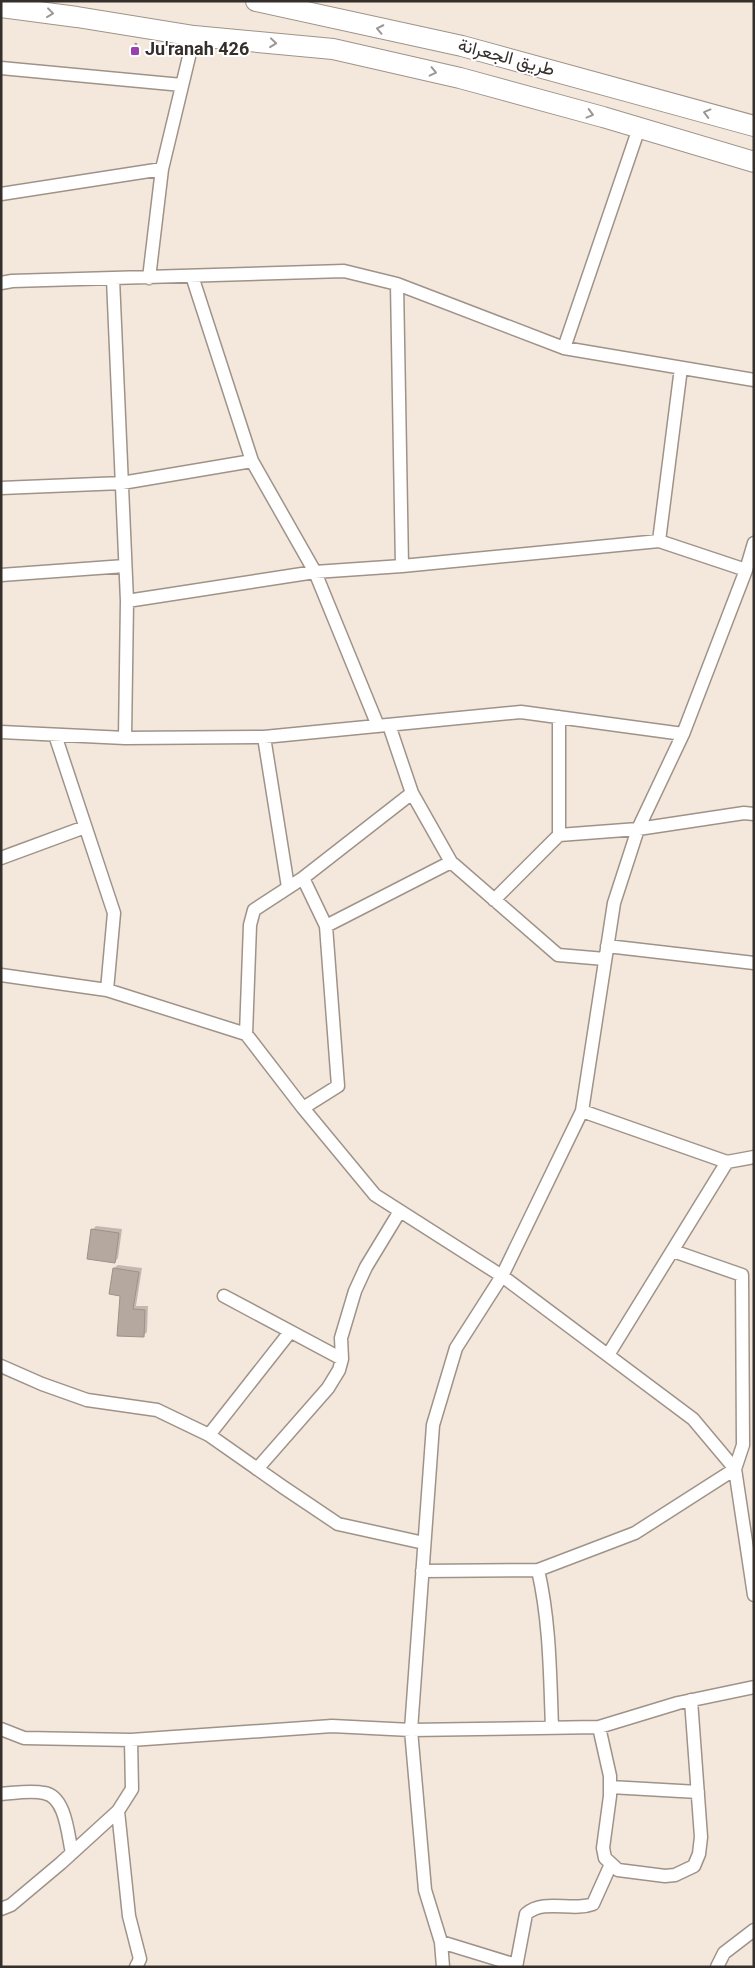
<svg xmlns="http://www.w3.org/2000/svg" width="755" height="1968" font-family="Georgia,Vazirmatn,serif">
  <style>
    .shadow { fill: #0003 }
    .building { fill: #b5a89e; stroke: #9e9288 }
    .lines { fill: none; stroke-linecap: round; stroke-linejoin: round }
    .street-casing { stroke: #9f9389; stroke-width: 15 }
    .primary-casing { stroke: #9f9389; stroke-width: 22 }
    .path { stroke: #948b84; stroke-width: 2.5; stroke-dasharray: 4 2.5; stroke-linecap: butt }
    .street { stroke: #fff; stroke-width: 12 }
    .primary { stroke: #fff; stroke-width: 20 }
    .oneway { stroke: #9a9795 }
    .poi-dot { fill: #9942af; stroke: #fff; stroke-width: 2 }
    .labels { text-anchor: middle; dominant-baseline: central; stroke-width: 4; stroke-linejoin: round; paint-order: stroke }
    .poi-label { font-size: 18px; font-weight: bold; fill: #342f2b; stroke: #fff; text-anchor: start }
    .street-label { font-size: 18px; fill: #342f2b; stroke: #fff }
  </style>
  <rect width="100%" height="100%" fill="#f4e7dc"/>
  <path class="shadow" d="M96,1226L122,1229L118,1258L115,1262L92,1230Z
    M118,1265L142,1268L136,1306H148L147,1332L143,1336L121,1295L114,1268Z"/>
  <path class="building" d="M91,1229L119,1233L115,1263L87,1259Z
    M113,1268L139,1272L133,1309L145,1310L144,1337L117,1336L120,1296L109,1294Z"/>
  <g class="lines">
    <g class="street-casing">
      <path id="street" d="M1,68L182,85
        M1,194L162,169
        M192,276L252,461L315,572L378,726
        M149,278L162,169L194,36
        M113,279L127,601L125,738
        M1,283L12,281L344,271L397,284L564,348L754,380
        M397,284L402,566
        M564,348L639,128
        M1,488L122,483L252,461
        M659,541L681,368
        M1,575L125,566
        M127,601L315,572L402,566L659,541L746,570
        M559,717V835
        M389,725L412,793L451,862L558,955L605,959
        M1,732L125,738L264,737L521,712L683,734
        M55,735L114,913L107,990
        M264,737L288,887
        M1,858L85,827
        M303,878L412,793
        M494,900L559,835L638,829L744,813L754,814
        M326,926L451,862
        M607,946L754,963
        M1,975L107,990L246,1034L303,1108L375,1195L502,1276L693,1419L735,1469L754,1595
        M246,1034L250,925L254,910L303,878L326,926L338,1086L303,1108
        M582,1111L727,1162L754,1157
        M224,1296L342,1359
        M608,1355L727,1162
        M1,1366L42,1384L87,1400L157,1410L209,1435L283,1487L338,1524L424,1543
        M209,1435L290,1332
        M257,1469L328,1388L339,1370L342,1359L341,1338L355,1291L366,1267L400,1211
        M538,1570C550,1622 550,1675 552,1728
        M422,1571L538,1570L635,1533L735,1469L743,1445L742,1275L673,1251
        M599,1727L610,1776V1796L603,1848L605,1858L618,1870L665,1876L675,1875L694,1866L699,1854L701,1837L691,1700
        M1,1729L24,1738L131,1740L332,1726L411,1730L599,1727L678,1703L754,1687
        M610,1787L698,1792
        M1,1794C15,1793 31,1790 44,1793C66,1796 68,1836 72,1853
        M118,1811L129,1916L140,1959L136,1967
        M1,1909L11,1905L61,1863L118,1811L132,1789L131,1740
        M441,1942L516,1965
        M443,1967L441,1942L425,1890L411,1730L433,1425L456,1348L502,1276L582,1111L614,903L638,829L683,734L746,570L754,543
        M516,1967L526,1914C544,1898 572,1912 593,1904L611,1864
        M717,1967L724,1953L754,1930"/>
    </g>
    <g class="primary-casing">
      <path id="primary" d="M256,1L462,46L754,126
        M1,7L77,17L194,36L333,49L460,78L603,117L754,162"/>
    </g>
    <path class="path" d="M135,51L136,43"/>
    <use href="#street" class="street"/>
    <use href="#primary" class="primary"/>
  </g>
  <defs><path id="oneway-chevron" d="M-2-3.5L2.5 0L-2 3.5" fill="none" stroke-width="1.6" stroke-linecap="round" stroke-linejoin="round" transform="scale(1.25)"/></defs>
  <g class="oneway">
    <use href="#oneway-chevron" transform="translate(50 13) rotate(7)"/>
    <use href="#oneway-chevron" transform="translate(380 29) rotate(-168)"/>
    <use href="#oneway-chevron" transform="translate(273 43) rotate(6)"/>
    <use href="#oneway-chevron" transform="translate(433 72) rotate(13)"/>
    <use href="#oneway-chevron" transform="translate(707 113) rotate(-165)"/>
    <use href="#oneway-chevron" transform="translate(590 114) rotate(15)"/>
  </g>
  <rect class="poi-dot" x="130" y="46" width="10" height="10" rx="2.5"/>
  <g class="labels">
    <g class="poi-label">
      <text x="145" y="51">Ju'ranah 426</text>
    </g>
    <g class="street-label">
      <text transform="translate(506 59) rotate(15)">طريق الجعرانة</text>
    </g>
  </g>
  <rect width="755" height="1968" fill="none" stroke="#342f2b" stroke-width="5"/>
</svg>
